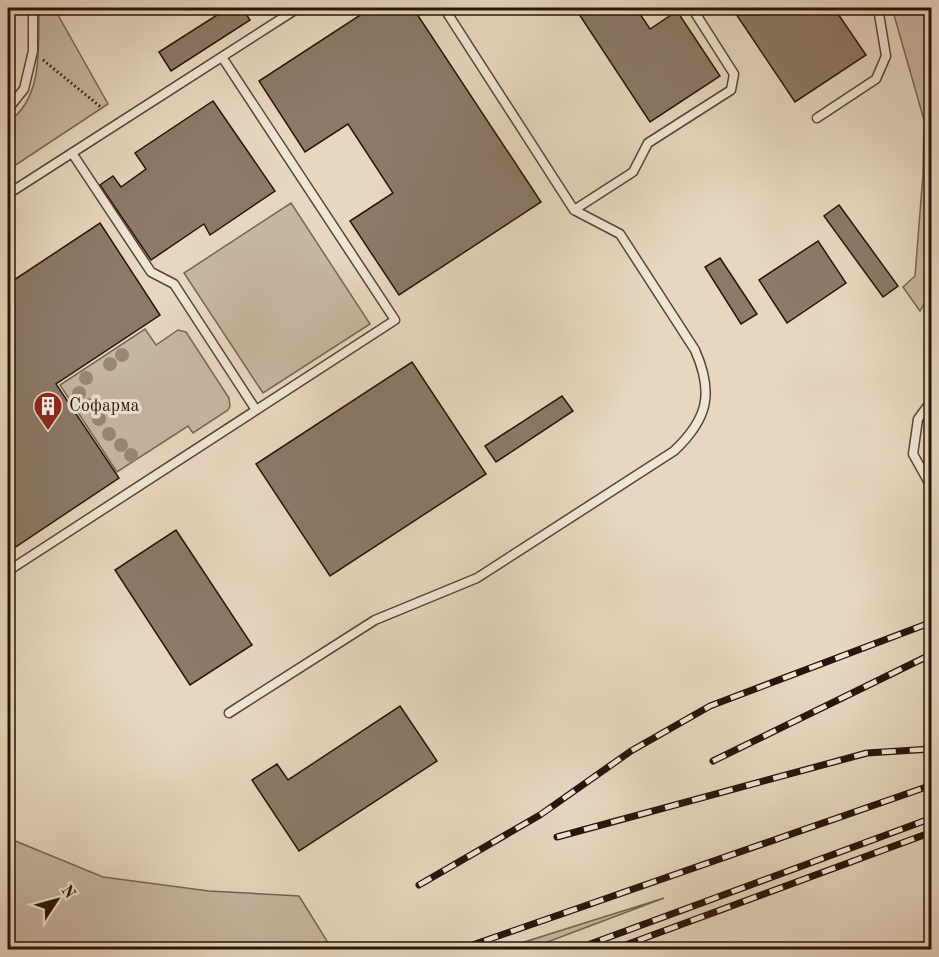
<svg xmlns="http://www.w3.org/2000/svg" width="939" height="957" font-family="'Old Standard TT',serif">
  <style>
    .green { fill: #c7b6a0; stroke: #786555; stroke-width: 1.5 }
    .building { fill: #8c7968; stroke: #2a140a; stroke-width: 1.5 }
    .lines { fill: none; stroke-linecap: round; stroke-linejoin: round }
    .service-casing { stroke: #594537; stroke-width: 11 }
    .path { stroke: #2a140a; stroke-width: 3; stroke-dasharray: 1.5 3; stroke-linecap: butt }
    .service { stroke: #efe5d5; stroke-width: 8 }
    .rail-casing { stroke: #2a140a; stroke-width: 7 }
    .rail { stroke: #efe5d5; stroke-width: 4.5; stroke-dasharray: 14; stroke-linecap: butt }
    .tree { fill: #998774 }
    .labels { text-anchor: middle; dominant-baseline: central; stroke-width: 6; stroke-linejoin: round; paint-order: stroke }
    .poi-label { font-size: 18px; fill: #2a140a; stroke: #efe5d5; text-anchor: start }
  </style>
  <rect width="100%" height="100%" fill="#e7d7bf"/>
  <filter id="stains"><feTurbulence type="fractalNoise" baseFrequency=".00333" numOctaves="4"/><feColorMatrix values="0 0 0 0 .2 0 0 0 0 .09 0 0 0 0 .02 0 0 0 .5 -.17"/></filter>
  <radialGradient id="worn" r=".72"><stop offset=".6" stop-color="#630" stop-opacity="0"/><stop offset="1" stop-color="#630" stop-opacity=".3"/></radialGradient>
  <path class="green" d="M39,8H54L108,104L8,170V122C44,98 38,46 39,8Z
    M892,8H931L932,290L920,311L903,287L915,276L923,174L924,120Z
    M291,203L370,324L263,393L184,273Z
    M145,329L156,345L178,330L186,332L229,398L230,406L228,410L193,433L188,426L117,472L60,385Z
    M8,838L103,877L209,891L299,896L332,949H8Z
    M664,898L529,949H502Z"/>
  <path class="building" d="M228,8H242L250,20L171,71L159,52Z
    M371,8H413L541,202L399,295L350,221L393,193L348,124L305,152L259,81Z
    M575,8H636L650,29L677,11L720,76L650,122Z
    M732,8H834L866,55L795,102Z
    M213,101L275,191L210,235L204,224L151,260L100,185L113,176L121,187L146,169L135,153Z
    M839,205L898,286L883,297L824,216Z
    M100,223L160,315L56,384L119,478L8,552V284Z
    M818,241L846,283L787,323L759,280Z
    M720,258L757,314L741,324L705,267Z
    M412,362L486,474L330,576L256,464Z
    M562,396L573,411L496,462L485,446Z
    M176,530L252,645L190,685L115,570Z
    M400,706L437,761L299,851L252,780L277,764L288,780Z"/>
  <g class="lines">
    <g class="service-casing">
      <path id="service" d="M8,109L24,89L33,51V8
        M817,118L876,79L886,56L878,8
        M72,153L151,272L174,284L256,410
        M8,194L298,8
        M574,210L633,172L648,143L731,90L734,74L692,8
        M932,400L918,419L913,454L932,488
        M8,571L395,320L222,57
        M229,713L375,620L477,578L674,451C708,419 714,393 695,350L620,234L574,210L444,8"/>
    </g>
    <path class="path" d="M43,60L102,108"/>
    <use href="#service" class="service"/>
    <g class="rail-casing">
      <path id="rail" d="M713,761L932,654
        M557,837L867,753L932,749
        M419,885L540,815L631,751L710,706L932,622
        M458,950L932,785
        M574,950L932,818
        M612,950L932,832"/>
    </g>
    <use href="#rail" class="rail"/>
  </g>
  <g class="tree">
    <circle cx="122" cy="355" r="7"/>
    <circle cx="110" cy="364" r="7"/>
    <circle cx="86" cy="378" r="7"/>
    <circle cx="79" cy="393" r="7"/>
    <circle cx="90" cy="405" r="7"/>
    <circle cx="99" cy="419" r="7"/>
    <circle cx="109" cy="434" r="7"/>
    <circle cx="121" cy="445" r="7"/>
    <circle cx="131" cy="455" r="7"/>
  </g>
  <defs>
    <g id="building-pin" transform="scale(1.5)"><path d="M0 17L-7.5 6A9.5 9.5 0 1 1 7.5 6Z" fill="#8f2418" stroke="#efe5d5"/><path d="M-4-6H4V6H1V3H-1V6H-4ZM-2.5-4.3h1.7v1.8h-1.7ZM.8-4.3h1.7v1.8H.8ZM-2.5-1h1.7V.8h-1.7ZM.8-1h1.7V.8H.8Z" fill="#fff"/></g>
  </defs>
  <g fill-rule="evenodd">
    <use href="#building-pin" x="48" y="406"/>
  </g>
  <g class="labels">
    <g class="poi-label">
      <text x="69" y="406">Софарма</text>
    </g>
  </g>
  <rect width="939" height="957" fill="none" stroke="#e7d7bf" stroke-width="30"/>
  <rect x="9" y="9" width="921" height="939" fill="none" stroke="#2a140a" stroke-width="3"/>
  <rect x="15" y="15" width="909" height="927" fill="none" stroke="#2a140a" stroke-width="1.5"/>
  <g transform="translate(57 900) rotate(54)" stroke="#efe5d5" stroke-width="4.5" paint-order="stroke">
  <path d="M0-4.5L10 22L0 15L-10 22Z" fill="#2a140a"/>
  <text y="-9" font-size="16" font-weight="bold" text-anchor="middle" fill="#2a140a">N</text>
  </g>
  <rect width="100%" height="100%" filter="url(#stains)"/>
  <rect width="100%" height="100%" fill="url(#worn)"/>
</svg>
